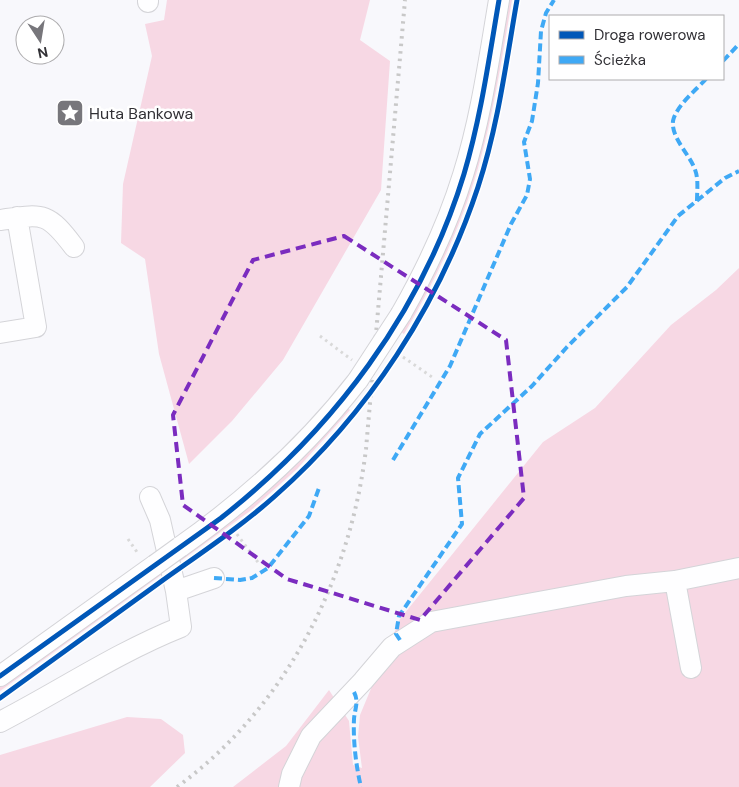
<svg xmlns="http://www.w3.org/2000/svg" width="739" height="787" font-family="'DM Sans',sans-serif">
  <style>
    .green { fill: #f7d8e4 }
    .lines { fill: none; stroke-linecap: round; stroke-linejoin: round }
    .minor-casing { stroke: #d4d4d8; stroke-width: 22 }
    .path { stroke: #d9d9d9; stroke-width: 3; stroke-dasharray: 2.5 4; stroke-linecap: butt }
    .minor { stroke: #fefeff; stroke-width: 20 }
    .rail { stroke: #c8c8c8; stroke-width: 4; stroke-dasharray: 2.5 5; stroke-linecap: butt }
    .minor-bridge-casing { stroke: #d4d4d8; stroke-width: 22; stroke-linecap: butt }
    .minor-bridge { stroke: #fefeff; stroke-width: 20 }
    .quiet { stroke: #3fa9f5; stroke-width: 4; stroke-dasharray: 8 4; stroke-linecap: butt }
    .cycleway-casing { stroke: #fff; stroke-width: 8 }
    .cycleway { stroke: #0057b8; stroke-width: 5 }
    .marked { fill: none; stroke: #7b2cbf; stroke-width: 4; stroke-dasharray: 10 6; stroke-linejoin: round }
    .labels { text-anchor: middle; dominant-baseline: central; stroke-width: 5; stroke-linejoin: round; paint-order: stroke }
    .poi-label { font-size: 16px; fill: #313035; stroke: #fff; text-anchor: start }
  </style>
  <rect width="100%" height="100%" fill="#f8f8fc"/>
  <path class="green" d="M167,0H370L360,40L390,61L381,190L283,360L232,421L189,464L159,354L145,259L121,243L123,184L152,56L145,24L164,20Z
    M508,0H512C502,56 494,113 478,168C461,227 435,281 404,334L401,332L418,303Z
    M739,268V787H233L286,746L329,690L349,721L353,765L362,768L358,737L360,715L400,619L543,442L595,408L671,325L716,290Z
    M348,408L350,410L297,469L250,511L0,691V687L237,517L294,466Z
    M127,717L161,719L183,735L185,753L150,787H0V755Z"/>
  <g class="lines">
    <g class="minor-casing">
      <path id="minor" d="M148,0V2
        M0,220C43,214 47,211 74,247
        M401,314C426,270 448,224 463,175C481,118 489,59 499,0
        M0,333L36,327L17,217
        M150,497L160,520L176,591
        M180,547C248,499 307,446 358,380
        M675,581L691,668
        M0,676L155,565
        M0,722C60,691 118,652 181,627L176,591L214,578
        M289,787L292,774L311,736L363,681L392,647L431,622L626,586L675,581L739,568"/>
    </g>
    <path class="path" d="M320,336L352,360
      M403,357L432,377
      M233,529L260,565
      M128,539L139,555"/>
    <use href="#minor" class="minor"/>
    <path class="rail" d="M177,787C285,708 350,581 366,449L405,0"/>
    <g class="minor-bridge-casing">
      <path id="minor-bridge" d="M358,380L401,314
        M155,565L180,547"/>
    </g>
    <use href="#minor-bridge" class="minor-bridge"/>
    <path class="quiet" d="M723,61L739,44
      M697,201C697,189 699,178 694,167C688,153 671,137 673,121C676,106 696,90 706,79
      M393,460L450,366L511,224L527,195L530,179L524,142L532,121L538,83L541,31L546,13L554,0
      M214,578L240,580L252,578L268,568L309,516L319,488
      M400,640L396,634L399,616L462,524L458,478L480,434L532,386L567,347L627,287L678,216L725,178L739,171
      M354,692C359,702 355,708 354,719C353,741 356,766 361,787"/>
    <g class="cycleway-casing">
      <path id="cycleway" d="M0,676L221,518C333,430 422,312 464,174C481,117 489,58 499,0
        M0,698C53,660 106,621 159,583C198,555 239,528 275,496C368,414 439,305 478,187C498,126 506,63 517,0"/>
    </g>
    <use href="#cycleway" class="cycleway"/>
  </g>
  <path class="marked" d="M344,236L506,340L524,498L420,620L287,579L183,505L173,415L253,260Z"/>
  <defs>
    <g id="sight-square" transform="scale(1.4375)"><rect x="-9" y="-9" width="18" height="18" rx="4" fill="#77767b" stroke="#fff"/><path d="M0-6L1.8-2.2L6-1.7L2.9 1.2L3.7 5.4L0 3.3L-3.7 5.4L-2.9 1.2L-6-1.7L-1.8-2.2Z" fill="#fff"/></g>
  </defs>
  <g fill-rule="evenodd">
    <use href="#sight-square" x="70" y="113"/>
  </g>
  <g class="labels">
    <g class="poi-label">
      <text x="89" y="113">Huta Bankowa</text>
    </g>
  </g>
  <rect x="549" y="15" width="175" height="65" fill="#ffffff" stroke="#adacae"/>
  <rect x="559" y="31" width="25" height="8" fill="#0057b8" stroke="#adacae"/>
  <text x="594" y="40" font-size="15" fill="#313035">Droga rowerowa</text>
  <rect x="559" y="56" width="25" height="8" fill="#3fa9f5" stroke="#adacae"/>
  <text x="594" y="65" font-size="15" fill="#313035">Ścieżka</text>
  <g transform="translate(40 40) rotate(168)"><circle r="24" fill="#ffffff" stroke="#adacae"/>
  <path d="M0-4L9 19L0 12L-9 19Z" fill="#77767b"/>
  <text y="-8" font-size="14" font-weight="bold" text-anchor="middle" fill="#313035">N</text>
  </g>
</svg>
